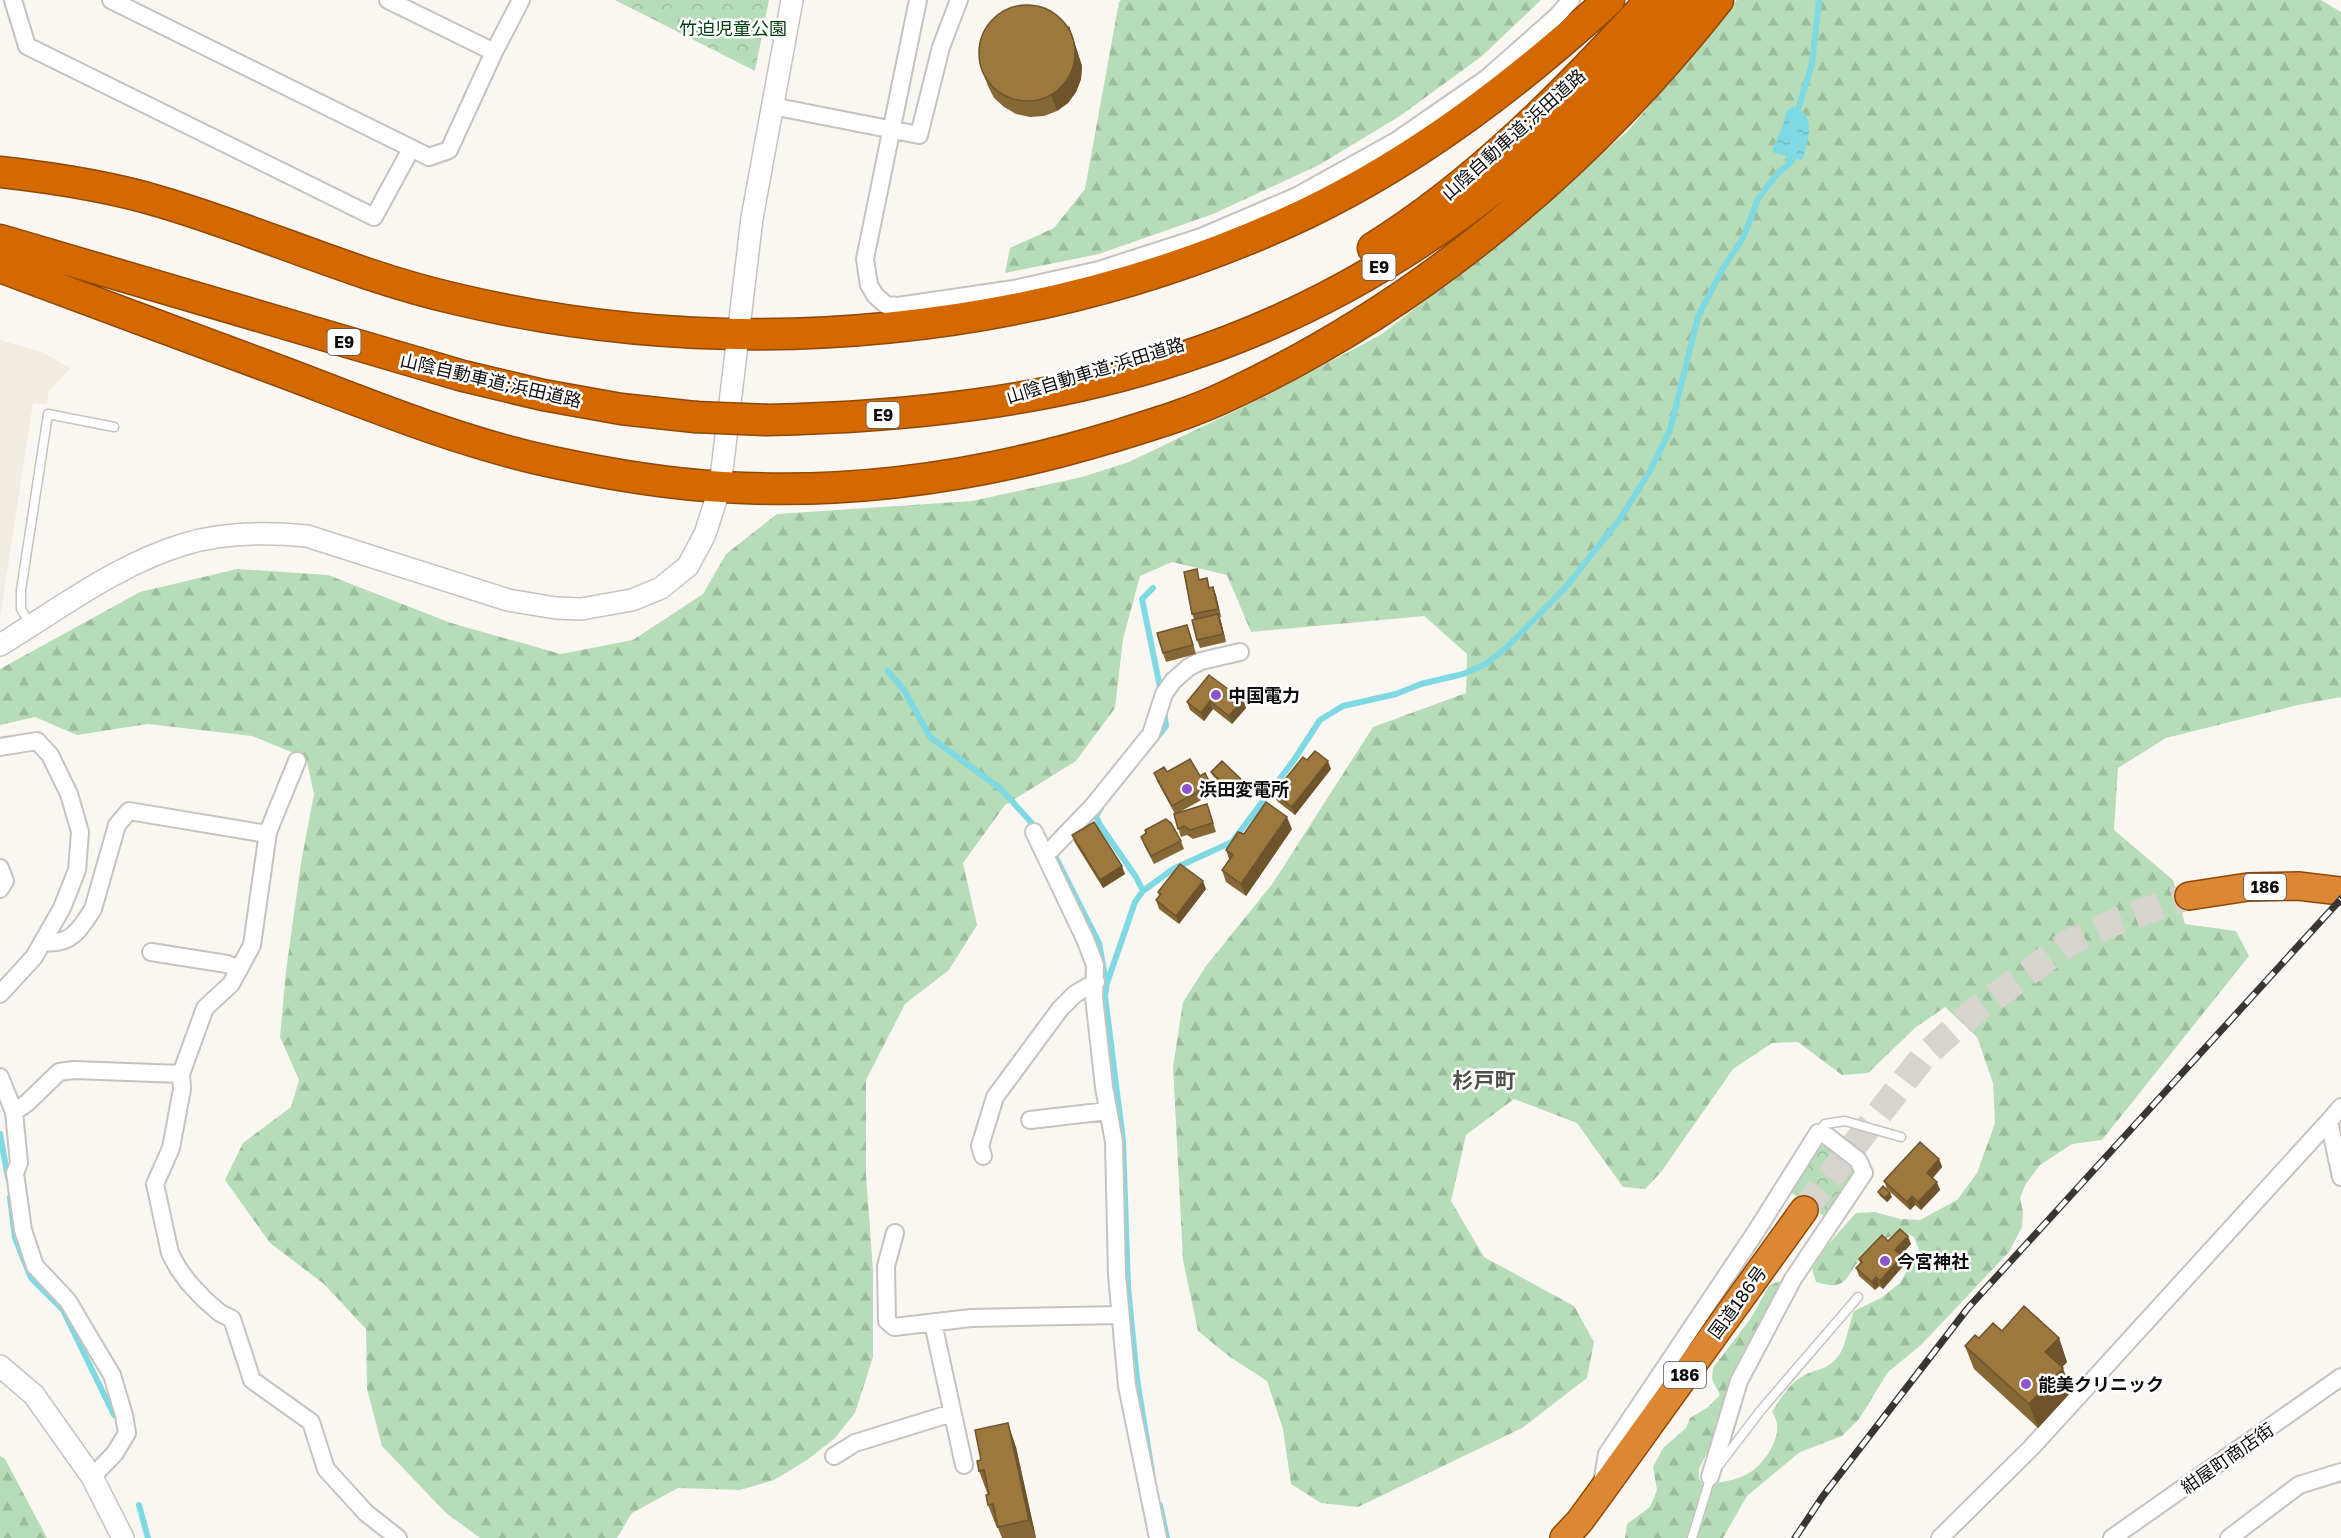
<svg xmlns="http://www.w3.org/2000/svg" width="2341" height="1538" font-family="'Golos Text','Noto Sans JP',sans-serif">
  <style>
    .built { fill: #f2ece0 }
    .forest { fill: url(#forest-firs) }
    .park { fill: url(#park-crowns) }
    .water { fill: url(#water-ripples) }
    .lines { fill: none; stroke-linecap: round; stroke-linejoin: round }
    .stream { stroke: #7fd9e2; stroke-width: 6 }
    .trunk-tunnel { stroke: #d7d4d0; stroke-width: 27; stroke-dasharray: 27 14; stroke-linecap: butt }
    .service-casing { stroke: #c6c3bf; stroke-width: 11 }
    .minor-casing { stroke: #c6c3bf; stroke-width: 20 }
    .tertiary-casing { stroke: #c6c3bf; stroke-width: 24 }
    .trunk-casing { stroke: #8e4905; stroke-width: 30 }
    .motorway-casing { stroke: #8e4905; stroke-width: 33 }
    .service { stroke: #fff; stroke-width: 8 }
    .minor { stroke: #fff; stroke-width: 16 }
    .tertiary { stroke: #fff; stroke-width: 21 }
    .trunk { stroke: #dc8733; stroke-width: 27 }
    .motorway { stroke: #d36900; stroke-width: 30 }
    .rail-casing { stroke: #383735; stroke-width: 7 }
    .rail { stroke: #fff; stroke-width: 4.5; stroke-dasharray: 14; stroke-linecap: butt }
    .motorway-bridge-casing { stroke: #8e4905; stroke-width: 33; stroke-linecap: butt }
    .motorway-bridge { stroke: #d36900; stroke-width: 30 }
    .wall { fill: #866736 }
    .shaded-wall { fill: #6d542c }
    .building { fill: #9c783f; stroke: #6d542c; stroke-width: 1.5 }
    .poi-dot { fill: #8f53ca; stroke: #fff; stroke-width: 2 }
    .labels { text-anchor: middle; dominant-baseline: central; stroke-width: 5; stroke-linejoin: round; paint-order: stroke }
    .shield { fill: #fff; stroke: #575656; stroke-width: 1.5 }
    .shield-label { font-size: 16px; font-weight: bold; fill: #0f0e0d }
    .park-label { font-size: 18px; fill: #013d10; stroke: #fff }
    .street-label { font-size: 18px; fill: #0f0e0d; stroke: #fff }
    .poi-label { font-size: 18px; font-weight: bold; fill: #0f0e0d; stroke: #fff; text-anchor: start }
    .quarter-label { font-size: 21px; font-weight: bold; fill: #514f4b; stroke: #fff }
  </style>
  <defs>
    <pattern id="forest-firs" width="22" height="20" patternUnits="userSpaceOnUse" patternTransform="scale(1.5)"><rect width="22" height="20" fill="#b7dcb9"/><path d="M5 1l3.5 6h-7zM16 11l3.5 6h-7z" fill="#9cbc9e"/></pattern>
    <pattern id="park-crowns" width="20" height="18" patternUnits="userSpaceOnUse" patternTransform="scale(1.5)"><rect width="20" height="18" fill="#b7dcb9"/><path d="M2 6a3 3 0 1 1 6 0M12 15a3 3 0 1 1 6 0" fill="none" stroke="#9cbc9e"/></pattern>
    <pattern id="water-ripples" width="26" height="14" patternUnits="userSpaceOnUse" patternTransform="scale(1.5)"><rect width="26" height="14" fill="#7fd9e2"/><path d="M2 4q2-2 4 0t4 0M15 11q2-2 4 0t4 0" fill="none" stroke="#6db9c1"/></pattern>
  </defs>
  <rect width="100%" height="100%" fill="#faf7f2"/>
  <path class="built" d="M0,340L44,353L70,368L48,393L47,405L33,403L0,618Z"/>
  <path class="forest" d="M1121,0H1541L1482,56L1400,116L1319,165L1213,214L1099,254L1005,273L1010,248L1054,228L1085,189L1119,2Z
    M1737,0H2321L2341,12V697L2298,705L2166,738L2118,768L2114,830L2173,880L2185,924L2236,931L2249,956L2102,1140L2072,1144L2040,1165L2025,1185L2020,1198L2023,1212L2022,1227L2009,1252L1921,1345L1888,1372L1859,1419L1842,1436L1800,1452L1747,1496L1723,1538H1625L1627,1524L1650,1507L1657,1490L1653,1467L1663,1448L1686,1428L1690,1418L1708,1407L1720,1395L1712,1379L1713,1368L1751,1318L1769,1286L1779,1281L1781,1286L1716,1423L1710,1446L1699,1469V1478L1702,1484C1717,1483 1736,1481 1749,1473C1763,1465 1779,1442 1777,1425C1777,1421 1774,1415 1772,1412C1780,1399 1790,1383 1803,1376C1819,1367 1826,1372 1839,1355C1846,1346 1849,1323 1854,1311L1881,1298L1900,1283L1919,1250L1914,1237L1901,1230C1889,1238 1871,1245 1862,1256C1845,1276 1849,1292 1816,1282L1812,1269L1824,1249L1856,1213L1875,1212L1900,1219L1920,1220L1957,1200L1977,1173L1995,1123L1993,1083L1977,1037L1945,1007L1915,1028L1868,1073L1842,1075L1798,1042L1772,1043L1733,1069L1661,1172L1645,1189L1623,1187L1577,1123L1514,1099L1466,1135L1451,1201L1484,1257L1574,1306L1594,1342L1587,1378L1522,1428L1358,1507L1321,1503L1291,1484L1283,1429L1267,1381L1230,1357L1198,1331L1183,1260L1173,1067L1183,1002L1206,966L1273,883L1373,727L1466,693L1467,654L1424,616L1251,632L1227,575L1172,562L1140,576L1123,639L1115,708L1076,761L1005,805L963,863L977,925L949,970L905,1004L866,1080V1175L873,1270V1357L855,1413L835,1438L807,1460L774,1480L740,1490L678,1488L632,1513L617,1538H480L446,1513L382,1446L367,1389L366,1329L324,1284L270,1243L225,1180L243,1143L291,1107L299,1080L280,1037L286,971L301,863L314,794L306,758L252,736L148,724L77,735L35,717L0,725V669L140,592L237,569L328,575L451,623L561,654L633,640L703,594L726,554L777,514L972,501L1082,477L1129,462L1264,397L1382,334L1512,232L1629,130Z
    M0,1456L5,1459L47,1538H0Z"/>
  <path class="park" d="M616,0H769L755,71L615,0Z
    M1827,1144L1856,1165L1858,1175L1825,1217L1788,1190L1817,1146Z"/>
  <path class="water" d="M1792,107C1818,112 1808,142 1802,160L1795,159L1794,164L1786,161V156L1772,152C1776,137 1784,130 1786,112Z"/>
  <g class="lines">
    <path class="stream" d="M1796,116L1812,64L1819,0
      M1153,588L1142,599L1161,692
      M888,671L904,690L930,737L1001,789L1038,830
      M1156,739L1166,726L1164,711
      M1101,808L1096,816L1100,825L1136,877L1143,891
      M1052,850L1099,943L1106,981
      M0,1134L8,1178
      M10,1197L15,1238L31,1278L63,1310L114,1415
      M1152,1472L1137,1379L1128,1287L1123,1141L1105,996L1107,983L1135,902L1143,891L1173,869L1232,842L1294,760L1320,720L1343,706L1396,694L1421,684L1463,674L1486,664L1506,648L1565,588L1620,519L1650,471L1670,430L1698,317L1723,268L1743,238L1758,199L1777,174L1789,164L1790,156
      M139,1505L148,1538
      M1160,1505L1167,1538"/>
    <path class="trunk-tunnel" d="M1804,1210L1923,1057L1971,1014L2068,943L2120,920L2189,896"/>
    <g class="service-casing">
      <path id="service" d="M30,624L21,609V590L48,414L114,427
        M1818,1133L1825,1124L1845,1121L1901,1137
        M1719,1465L1761,1410L1858,1297
        M1692,1538L1711,1476"/>
    </g>
    <g class="minor-casing">
      <path id="minor" d="M13,0L27,46L374,217L411,149
        M111,0L429,157L449,150L494,52L521,0
        M388,0L494,52
        M918,0L865,259L869,285L875,295L886,305L898,306L1014,289L1099,270L1201,237L1297,196L1396,141L1487,78L1556,17L1571,0
        M772,106L919,135L941,47L959,0
        M0,747L37,741L50,755L69,794L80,832L77,870L62,908L34,957L0,994
        M297,761L268,832L252,945L231,984L205,1008L181,1074L182,1089L171,1148L155,1184L170,1253L178,1268L189,1283L204,1299L220,1313L232,1319L252,1380L311,1422L326,1469L366,1513L398,1538
        M1034,832L1085,939L1095,965L1094,997L1104,1087L1114,1142L1117,1275L1127,1386L1158,1538
        M1046,855L1093,806L1151,734L1164,694L1173,681L1189,667L1201,661L1240,652
        M0,868L5,881L0,889
        M43,942C70,946 80,930 93,909L117,825L129,811L267,834
        M151,952L227,964L239,970
        M0,1077L14,1112L19,1163L15,1173L23,1230L35,1266L68,1301L91,1340L112,1375L124,1415L127,1433L115,1453L92,1477
        M2341,1107L2329,1121L2341,1177
        M14,1112L27,1103L59,1072L74,1070L181,1074
        M1030,1120L1108,1111
        M983,1156L980,1146L995,1097L1060,1009L1075,994L1096,982
        M895,1233L886,1266L887,1321L894,1327L971,1318L1120,1315
        M933,1323L964,1465
        M834,1456L855,1443L952,1413
        M1602,1483L1607,1454L1755,1233L1818,1133L1827,1136L1858,1160L1864,1173L1793,1279L1739,1381L1710,1477
        M1940,1538L2031,1448L2329,1121
        M2112,1538L2341,1377
        M2229,1538L2299,1485L2341,1472"/>
    </g>
    <g class="tertiary-casing">
      <path id="tertiary" d="M0,645C59,609 118,564 185,544C225,532 267,532 307,536L508,600L556,608L581,609L632,600L661,588L688,566L705,534L720,487L752,218L792,0
        M0,1366L34,1395L92,1477L123,1538"/>
    </g>
    <g class="trunk-casing">
      <path id="trunk" d="M2189,896L2248,887L2298,886L2341,891
        M1564,1538L1579,1522L1601,1492L1804,1210"/>
    </g>
    <g class="motorway-casing">
      <path id="motorway" d="M0,172C54,178 108,186 161,202C260,231 355,276 456,299C737,366 1045,337 1307,213C1419,159 1518,83 1609,0
        M0,240L463,376L543,395L621,409L695,417
        M1373,248C1479,182 1567,91 1651,0
        M0,267C96,303 192,338 288,374C375,407 462,443 552,462C608,474 666,484 723,487C854,495 987,475 1112,437C1151,425 1192,413 1229,395C1420,306 1588,165 1718,0
        M767,420C907,417 1048,402 1181,358C1292,322 1397,264 1490,192C1562,137 1622,67 1683,0"/>
    </g>
    <use href="#service" class="service"/>
    <use href="#minor" class="minor"/>
    <use href="#tertiary" class="tertiary"/>
    <use href="#trunk" class="trunk"/>
    <use href="#motorway" class="motorway"/>
    <g class="rail-casing">
      <path id="rail" d="M1795,1538L1823,1496L1968,1308L2341,899"/>
    </g>
    <use href="#rail" class="rail"/>
    <g class="motorway-bridge-casing">
      <path id="motorway-bridge" d="M695,417L767,420"/>
    </g>
    <use href="#motorway-bridge" class="motorway-bridge"/>
  </g>
  <path class="wall" d="M1069,26L1082,66L1081,79L1076,92L1068,103L1057,111L1044,116L1030,117L1016,114L1004,107L994,98L988,86L982,70Z
    M1200,579L1210,588L1216,595L1221,617H1220L1226,642L1200,648L1197,640L1194,619L1192,614Z
    M1190,633L1196,654L1166,662L1163,653Z
    M1243,700L1246,708L1232,724L1213,709L1204,721L1190,710L1187,702Z
    M1307,760L1331,769L1295,815L1277,801L1274,793Z
    M1167,772L1200,776L1211,785L1214,793L1178,813L1207,804L1216,832L1193,839L1187,835L1181,837L1174,814H1175L1157,781L1154,773Z
    M1211,772L1245,786L1235,797L1213,776Z
    M1292,829L1246,896L1226,882L1222,870L1229,859L1226,850L1244,834Z
    M1072,835L1125,874L1103,888L1075,843Z
    M1141,837L1181,841L1184,849L1154,864L1144,845Z
    M1206,889L1179,924L1159,909L1156,900L1159,896L1158,892Z
    M1939,1159L1942,1167L1933,1178L1940,1190L1921,1210L1915,1205L1910,1210L1887,1189L1884,1181Z
    M1878,1192L1892,1197L1887,1202L1880,1196Z
    M1888,1241L1911,1244L1901,1255L1905,1264L1883,1289L1879,1286L1875,1290L1859,1276L1856,1268L1860,1263L1859,1259Z
    M2002,1331L2059,1338L2067,1362L2062,1367L2071,1392L2038,1428L1974,1369L1965,1346Z
    M1016,1447L1036,1538H1002L998,1528H997L988,1505V1495L979,1471L981,1460Z"/>
  <path class="shaded-wall" d="M1069,26L1082,66L1081,79L1076,92L1068,103L1057,111L1051,95Z
    M1213,587L1216,595L1221,617L1218,609Z
    M1218,614L1221,622L1226,642L1223,634Z
    M1243,700L1246,708L1232,724L1229,716Z
    M1210,701L1213,709L1204,721L1201,713Z
    M1328,761L1331,769L1295,815L1292,807Z
    M1244,782L1245,786L1235,797L1233,793Z
    M1287,817L1292,829L1246,896L1241,884Z
    M1122,866L1125,874L1103,888L1100,880Z
    M1203,881L1206,889L1179,924L1176,916Z
    M1939,1159L1942,1167L1930,1181L1927,1173Z
    M1937,1182L1940,1190L1921,1210L1918,1202Z
    M1890,1193L1892,1197L1887,1202L1885,1198Z
    M1912,1196L1915,1205L1910,1210L1907,1202Z
    M1908,1236L1911,1244L1898,1258L1895,1250Z
    M1902,1256L1905,1264L1883,1289L1880,1281Z
    M1876,1277L1879,1286L1875,1290L1872,1282Z
    M2059,1338L2067,1362L2054,1376L2045,1352Z
    M2063,1368L2071,1392L2038,1428L2029,1404Z
    M1008,1423L1016,1447L1036,1538L1029,1520Z"/>
  <path class="building" d="M979 53a48 48 0 1 1 96 0a48 48 0 1 1-96 0Z
    M1197,569L1199,580L1207,578L1209,588L1213,587L1218,609L1192,614L1184,572Z
    M1218,614L1223,634L1197,640L1192,620Z
    M1187,625L1193,645L1163,653L1157,633Z
    M1209,675L1243,700L1229,716L1210,701L1201,713L1187,702Z
    M1315,751L1328,761L1292,807L1274,793L1303,757L1307,760Z
    M1190,759L1200,776L1205,773L1211,785L1172,806L1154,773L1164,767L1167,772Z
    M1222,761L1244,782L1233,793L1211,772Z
    M1266,802L1287,817L1241,884L1222,870L1233,855L1226,850L1238,832L1244,834Z
    M1207,804L1213,823L1190,830L1184,826L1178,829L1174,814Z
    M1166,819L1171,823L1181,841L1151,856L1141,837L1146,833L1145,830Z
    M1094,822L1122,866L1100,880L1072,835Z
    M1180,864L1203,881L1176,916L1156,900L1161,894L1158,892Z
    M1920,1142L1939,1159L1927,1173L1937,1182L1918,1202L1912,1196L1907,1202L1884,1181Z
    M1883,1186L1890,1193L1885,1198L1878,1192Z
    M1900,1229L1908,1236L1895,1250L1902,1256L1880,1281L1876,1277L1872,1282L1856,1268L1862,1262L1859,1259L1882,1235L1888,1241Z
    M2024,1306L2059,1338L2045,1352L2063,1368L2029,1404L1965,1346L1975,1335L1979,1338L1993,1323L2002,1331Z
    M1008,1423L1029,1520L998,1527L993,1504L988,1505L986,1495L989,1494L984,1470L979,1471L977,1461L981,1460L975,1430Z"/>
  <g class="poi-dot">
    <circle cx="1216" cy="695" r="6"/>
    <circle cx="1187" cy="789" r="6"/>
    <circle cx="1885" cy="1261" r="6"/>
    <circle cx="2026" cy="1384" r="6"/>
  </g>
  <g class="labels">
    <g class="shield">
      <rect x="1362.5" y="254" width="33" height="26" rx="4.5"/>
      <rect x="327.5" y="329" width="33" height="26" rx="4.5"/>
      <rect x="866.5" y="402" width="33" height="26" rx="4.5"/>
      <rect x="2244" y="874" width="42" height="26" rx="4.5"/>
      <rect x="1664" y="1362" width="42" height="26" rx="4.5"/>
    </g>
    <g class="shield-label">
      <text x="1379" y="267">E9</text>
      <text x="344" y="342">E9</text>
      <text x="883" y="415">E9</text>
      <text x="2265" y="887">186</text>
      <text x="1685" y="1375">186</text>
    </g>
    <g class="park-label">
      <text x="733" y="28">竹迫児童公園</text>
    </g>
    <g class="street-label">
      <text transform="translate(1513 134) rotate(-42)">山陰自動車道;浜田道路</text>
      <text transform="translate(1095 370) rotate(-17)">山陰自動車道;浜田道路</text>
      <text transform="translate(491 380) rotate(13)">山陰自動車道;浜田道路</text>
      <text transform="translate(1737 1302) rotate(-54)">国道186号</text>
      <text transform="translate(2227 1458) rotate(-35)">紺屋町商店街</text>
    </g>
    <g class="poi-label">
      <text x="1228" y="695">中国電力</text>
      <text x="1199" y="789">浜田変電所</text>
      <text x="1897" y="1261">今宮神社</text>
      <text x="2038" y="1384">能美クリニック</text>
    </g>
    <g class="quarter-label">
      <text x="1484" y="1080">杉戸町</text>
    </g>
  </g>
</svg>
